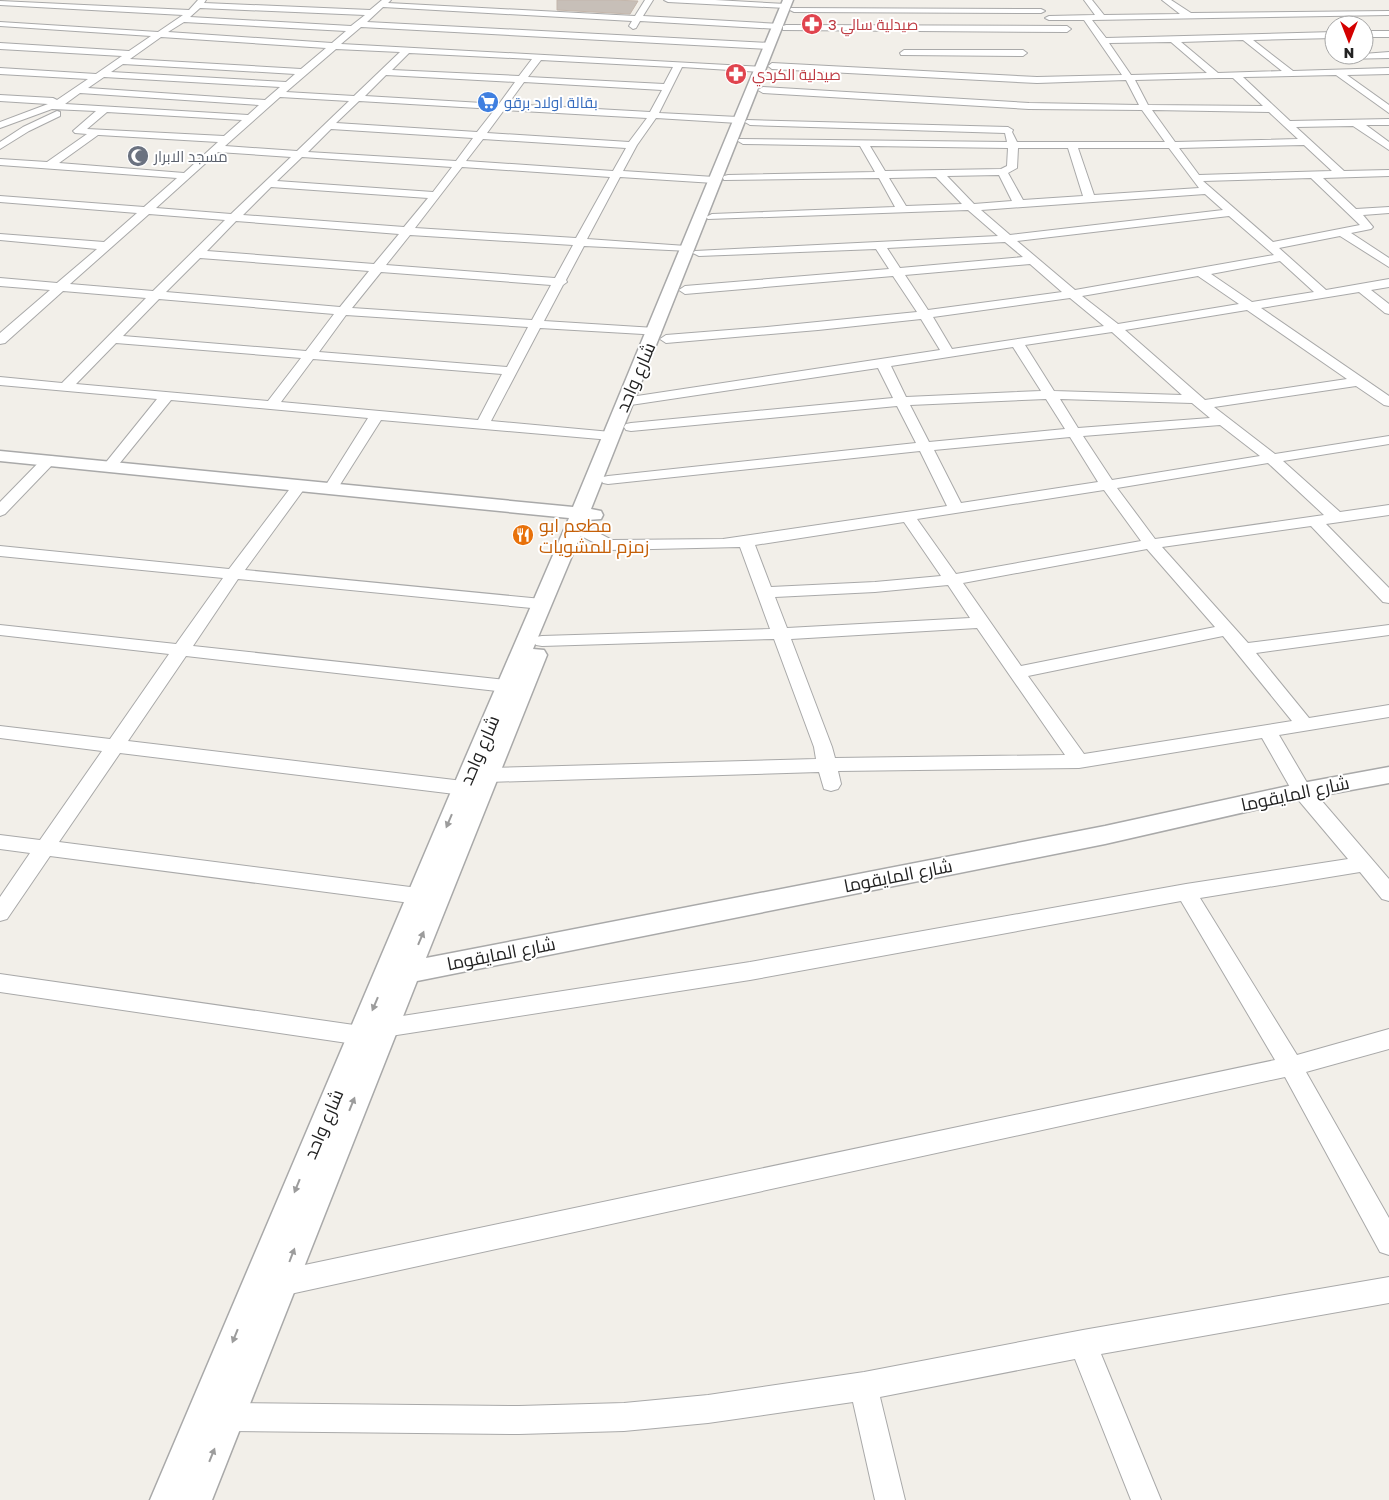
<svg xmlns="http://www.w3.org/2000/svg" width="1389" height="1500" font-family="'Golos Text',Cairo,sans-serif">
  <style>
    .building { fill: #c7bfb8; stroke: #c4b6ab }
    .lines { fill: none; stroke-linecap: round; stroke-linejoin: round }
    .minor-casing { stroke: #a9a9a9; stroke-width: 2 }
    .tertiary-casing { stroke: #a9a9a9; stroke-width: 3 }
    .minor { fill: #fff; fill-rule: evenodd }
    .tertiary { fill: #fff; fill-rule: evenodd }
    .oneway { fill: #9c9c9c }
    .labels { text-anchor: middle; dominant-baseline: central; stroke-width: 4; stroke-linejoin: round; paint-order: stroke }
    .far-health-label { font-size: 15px; fill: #be3a42; stroke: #fff; text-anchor: start }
    .far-shop-label { font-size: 15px; fill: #366cbe; stroke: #fff; text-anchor: start }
    .far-worship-label { font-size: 15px; fill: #5b616d; stroke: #fff; text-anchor: start }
    .street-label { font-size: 18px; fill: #222; stroke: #fff }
    .food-label { font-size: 18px; fill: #c56008; stroke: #fff; text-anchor: start }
  </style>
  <rect width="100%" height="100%" fill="#f2efe9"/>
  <path class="building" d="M557,0H612L638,1L630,14L557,10Z"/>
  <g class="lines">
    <g class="minor-casing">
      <path id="minor" d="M198,0H206L204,3L370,10L382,0H391L388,3L635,16L645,0H653L643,16L781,24V28L778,29L640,21L636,28L633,29L629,26L632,21L383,7L367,22L770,43L774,46L770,49L361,27L341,44L764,67V71L761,72L682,67L659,113L738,117L743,120L738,123L656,118L637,145L623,171L714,177L719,180L714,183L620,177L587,239L686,246L690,247L692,249L690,251L584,246L566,280L567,282L563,285L544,321L655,328L660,329L661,332L660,335L540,328L491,421L611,432L616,433L618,436L616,439L611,440L381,420L336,491H326L324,488L368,418L171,400L115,469H105L103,466L157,399L0,385V377L62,383L146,298L63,291L5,343L0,344V333L50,290L0,286V278L57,283L97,249L0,240V234L104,242L137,213L0,202V196L144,207L177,178L0,165V159L47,162L87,134L75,133L73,131L96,111L52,109L0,128V122L48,104L0,101V95L53,98L57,100L88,79L0,74V68L96,74L122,56L0,49V43L129,51L151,36L0,26V22L158,32L183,15L0,5V1L189,10ZM200,8L365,15L351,26L190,17ZM184,22L346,31L332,43L168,32ZM161,37L326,48L301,69L130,59ZM336,49L400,52L354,96L286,92ZM409,53L532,59L519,76L392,70ZM541,60L673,67L664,84L528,77ZM123,64L295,74L286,82L111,72ZM386,75L515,82L499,104L365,96ZM104,77L280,87L265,100L88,88ZM524,82L662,90L650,112L508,104ZM80,93L259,105L248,115L65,104ZM280,97L349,101L297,151L225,146ZM359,101L495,109L477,132L336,123ZM504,110L647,118L629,142L487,133ZM107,112L242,120L224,136L87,129ZM331,129L473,138L456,161L308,152ZM98,135H99L218,142L184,173L59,163ZM483,139L626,148L613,171L466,161ZM218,152L291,157L231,214L156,208ZM302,157L452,167L433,192L277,181ZM462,167L610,177L576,238L415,228ZM271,187L428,198L404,227L243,215ZM149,214L225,220L153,291L70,284ZM236,221L399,234L374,264L207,251ZM410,235L573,245L555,278L386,265ZM200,258L369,271L340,307L166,292ZM381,272L551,285L532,320L352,308ZM159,299L334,314L306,351L123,336ZM346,315L528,327L507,367L319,352ZM116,343L301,358L268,401L76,384ZM313,359L502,374L478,420L281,402Z
        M664,0H715L786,4L790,6L786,8L668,2Z
        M1084,0H1092L1104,15L1180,14L1162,0H1171L1191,13L1389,11V15L1092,20L1106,38L1334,32V38L1253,40L1293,71L1389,68V74L1347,75L1389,105V113L1336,75L1243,77L1290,121L1389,119V125H1366L1389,142V150L1353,126L1296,127L1344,171L1389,170V176L1323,178L1356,209L1389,207V213L1363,215L1373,227L1371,229L1351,233L1389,258V267L1340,236L1279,248L1326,290L1389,279V287L1371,290L1389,304V314L1385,313L1359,292L1261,308L1389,396V406L1384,405L1356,386L1214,407L1275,454L1389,436V444L1283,461L1340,512L1389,505V515L1326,524L1389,588V603L1383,602L1311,526L1162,547L1248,643L1389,625V635L1256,653L1309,718L1389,705V717L1279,735L1309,786L1389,879V901L1382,899L1360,872L1200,898L1297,1055L1389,1029V1049L1306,1072L1389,1218V1255L1380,1252L1285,1077L281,1296L272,1292L268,1283L272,1274L281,1270L1275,1060L1181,901L750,980L384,1037L361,1045L0,992V974L361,1026L383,1019L750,962L1186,884L1348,859L1295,796L1262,738L1079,768L838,771L841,784L838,789L831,791L824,789L819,772L488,782L481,780L478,775L481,770L488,768L816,759L814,747L774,639L542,646L536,645L533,641L536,637L542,636L770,629L740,547L609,550L583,537L567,534L565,531L567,528L573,526L593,530L612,540L723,539L947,506L920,451L608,484L603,483L601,480L603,477L608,476L916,443L897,406L631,431L626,430L624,427L626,424L631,423L893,398L878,368L624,406L617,402L624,398L940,350L921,319L818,330L666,343L660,339L666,335L767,327L917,312L893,276L685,294L679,290L685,286L889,269L876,249L699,256L693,253L695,251L998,236L968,210L708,219L706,217L712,214L895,207L879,178L724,180L723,178L724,176L728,175L875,172L860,146L743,144L738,141L739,139L1007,142L1005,133L750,125L745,122L747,120L1008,127L1013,130L1012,132L1017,142H1165L1142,110L1029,109L763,93L758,90L763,87L1029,103L1139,105L1126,80L1037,83L772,69L768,66L772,63L1037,77L1122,75L1084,20H1049L1045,18L1049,16L1095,15ZM1243,40L1282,71L1218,73L1181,42ZM1171,42L1207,73L1131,75L1109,43ZM1219,78H1233L1263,106L1148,105L1135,80ZM1152,110L1269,112L1298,139L1175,142ZM1304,145L1332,171L1199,175L1179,148ZM870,146L1008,148L1007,166L1001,169L885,171ZM1018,148H1068L1083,196L1023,200L1008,173L1017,168ZM1078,148H1169L1199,188L1094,195ZM999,175L1012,201L974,204L947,176ZM936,177L962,204L906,206L889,178ZM1311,178L1360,225L1273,242L1203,181ZM1205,194L1223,210L1010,235L981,210ZM1229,216L1274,255L1075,290L1017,241ZM1005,242L1023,257L900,268L887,248ZM1280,261L1314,292L1252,302L1211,274ZM1030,264L1062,292L928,310L905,275ZM1198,276L1239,304L1118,324L1082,296ZM1070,298L1104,326L952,349L933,317ZM1247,310L1347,379L1205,400L1125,330ZM1112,332L1182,395L1054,391L1025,345ZM1013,347L1041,391L906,397L891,366ZM1046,399L1065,429L929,442L910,405ZM1060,399L1192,403L1210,418L1078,428ZM1220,425L1260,456L1112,480L1083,436ZM1070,437L1098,482L961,503L934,450ZM1268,463L1324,515L1155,539L1117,488ZM1104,490L1141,541L956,574L917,519ZM904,522L941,576L875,582L771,587L755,545ZM1147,549L1215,627L1021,666L963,583ZM948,585L970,618L787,628L775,597L875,592ZM977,628L1065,755L835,758L832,747L791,639ZM1223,636L1292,721L1084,754L1028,676Z
        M791,8L1041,9L1045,11L1041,13L794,12L790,10Z
        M786,25L1067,26L1071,29L1067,32L783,30V26Z
        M1364,31H1389V37H1364Z
        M904,50H1023L1027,53L1023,56L901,55L900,53Z
        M1389,52V58L1341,59L1337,56Z
        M57,111L60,112V116L29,131L0,149V142L23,127Z
        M49,456L54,457L56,460L54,463L5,514L0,516V502L44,457Z
        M300,481L305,482L307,485L245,570L542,599L548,600L550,604L548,608L542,609L238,579L193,646L506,680L512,682L515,686L512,690L506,692L186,656L128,741L463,781L470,783L473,788L470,793L463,795L120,753L59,842L418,888L425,890L428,896L425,902L418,904L50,856L7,919L0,921V897L30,853L0,849V835L40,840L102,751L0,738V726L110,739L169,654L0,635V625L176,644L223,578L0,556V546L229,569L295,482Z
        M1389,1277V1303L1101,1354L1161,1500H1131L1075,1359L880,1397L905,1500H875L853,1402L708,1423L624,1431L519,1434L228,1431L218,1427L214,1417L218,1407L228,1403L519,1406L624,1403L708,1395L864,1372L1083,1330Z"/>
    </g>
    <g class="tertiary-casing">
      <path id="tertiary" d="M783,0H793L591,509L601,511L603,515L601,519L587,520L533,649L544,650L547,655L426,958L1105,826L1302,783L1389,767V783L1302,799L1105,844L417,981L212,1500H150L461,768L569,518L0,461V451L573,507Z"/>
    </g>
    <use href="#minor" class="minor"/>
    <use href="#tertiary" class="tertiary"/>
  </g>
  <defs><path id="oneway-solid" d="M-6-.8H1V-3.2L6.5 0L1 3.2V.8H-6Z" transform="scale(1.25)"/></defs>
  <g class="oneway">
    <use href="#oneway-solid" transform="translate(449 821) rotate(113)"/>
    <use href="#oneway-solid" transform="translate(421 938) rotate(-67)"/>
    <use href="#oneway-solid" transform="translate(375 1004) rotate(113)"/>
    <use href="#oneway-solid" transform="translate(352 1104) rotate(-68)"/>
    <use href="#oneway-solid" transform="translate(297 1186) rotate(112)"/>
    <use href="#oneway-solid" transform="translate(292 1255) rotate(-69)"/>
    <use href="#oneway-solid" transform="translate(235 1336) rotate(112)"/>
    <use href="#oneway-solid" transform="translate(212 1455) rotate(-68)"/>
  </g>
  <defs>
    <g id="pharmacy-disc" transform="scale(1.125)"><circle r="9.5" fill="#e0444e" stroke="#fff"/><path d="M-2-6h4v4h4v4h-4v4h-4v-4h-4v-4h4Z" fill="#fff"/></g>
    <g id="supermarket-disc" transform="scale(1.125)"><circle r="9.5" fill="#3f7fe0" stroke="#fff"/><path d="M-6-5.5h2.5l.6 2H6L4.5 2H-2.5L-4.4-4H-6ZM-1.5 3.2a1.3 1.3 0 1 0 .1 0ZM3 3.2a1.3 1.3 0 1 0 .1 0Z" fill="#fff"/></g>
    <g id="mosque-disc" transform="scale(1.125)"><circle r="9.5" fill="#6b7280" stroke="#fff"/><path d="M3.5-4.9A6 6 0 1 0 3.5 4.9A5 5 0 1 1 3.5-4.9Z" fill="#fff"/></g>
    <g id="restaurant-disc" transform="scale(1.125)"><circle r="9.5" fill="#e8710a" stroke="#fff"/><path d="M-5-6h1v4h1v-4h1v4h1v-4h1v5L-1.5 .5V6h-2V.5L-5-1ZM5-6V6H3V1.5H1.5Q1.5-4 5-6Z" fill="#fff"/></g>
  </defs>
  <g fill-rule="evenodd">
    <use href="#pharmacy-disc" x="812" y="24"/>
    <use href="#pharmacy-disc" x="736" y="74"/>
    <use href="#supermarket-disc" x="488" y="102"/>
    <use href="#mosque-disc" x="138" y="156"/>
    <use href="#restaurant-disc" x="523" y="535"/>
  </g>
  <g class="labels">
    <g class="far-health-label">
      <text x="828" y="24">صيدلية سالي 3</text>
      <text x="752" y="74">صيدلية الكردي</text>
    </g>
    <g class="far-shop-label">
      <text x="504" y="102">بقالة اولاد برقو</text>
    </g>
    <g class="far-worship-label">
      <text x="154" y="156">مسجد الابرار</text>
    </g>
    <g class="street-label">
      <text transform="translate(635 377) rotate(-67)">شارع واحد</text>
      <text transform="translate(479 750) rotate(-67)">شارع واحد</text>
      <text transform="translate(1295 793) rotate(-12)">شارع المايقوما</text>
      <text transform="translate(898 875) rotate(-11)">شارع المايقوما</text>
      <text transform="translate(501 953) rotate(-11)">شارع المايقوما</text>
      <text transform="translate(323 1124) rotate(-67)">شارع واحد</text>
    </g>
    <g class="food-label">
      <text x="539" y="525">مطعم ابو<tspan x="539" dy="21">زمزم للمشويات</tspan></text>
    </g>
  </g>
  <g transform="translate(1349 40) rotate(180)"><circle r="24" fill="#ffffff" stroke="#a7a7a7"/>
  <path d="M0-4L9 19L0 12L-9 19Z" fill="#d40000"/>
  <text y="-8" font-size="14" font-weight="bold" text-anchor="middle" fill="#222222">N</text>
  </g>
</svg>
